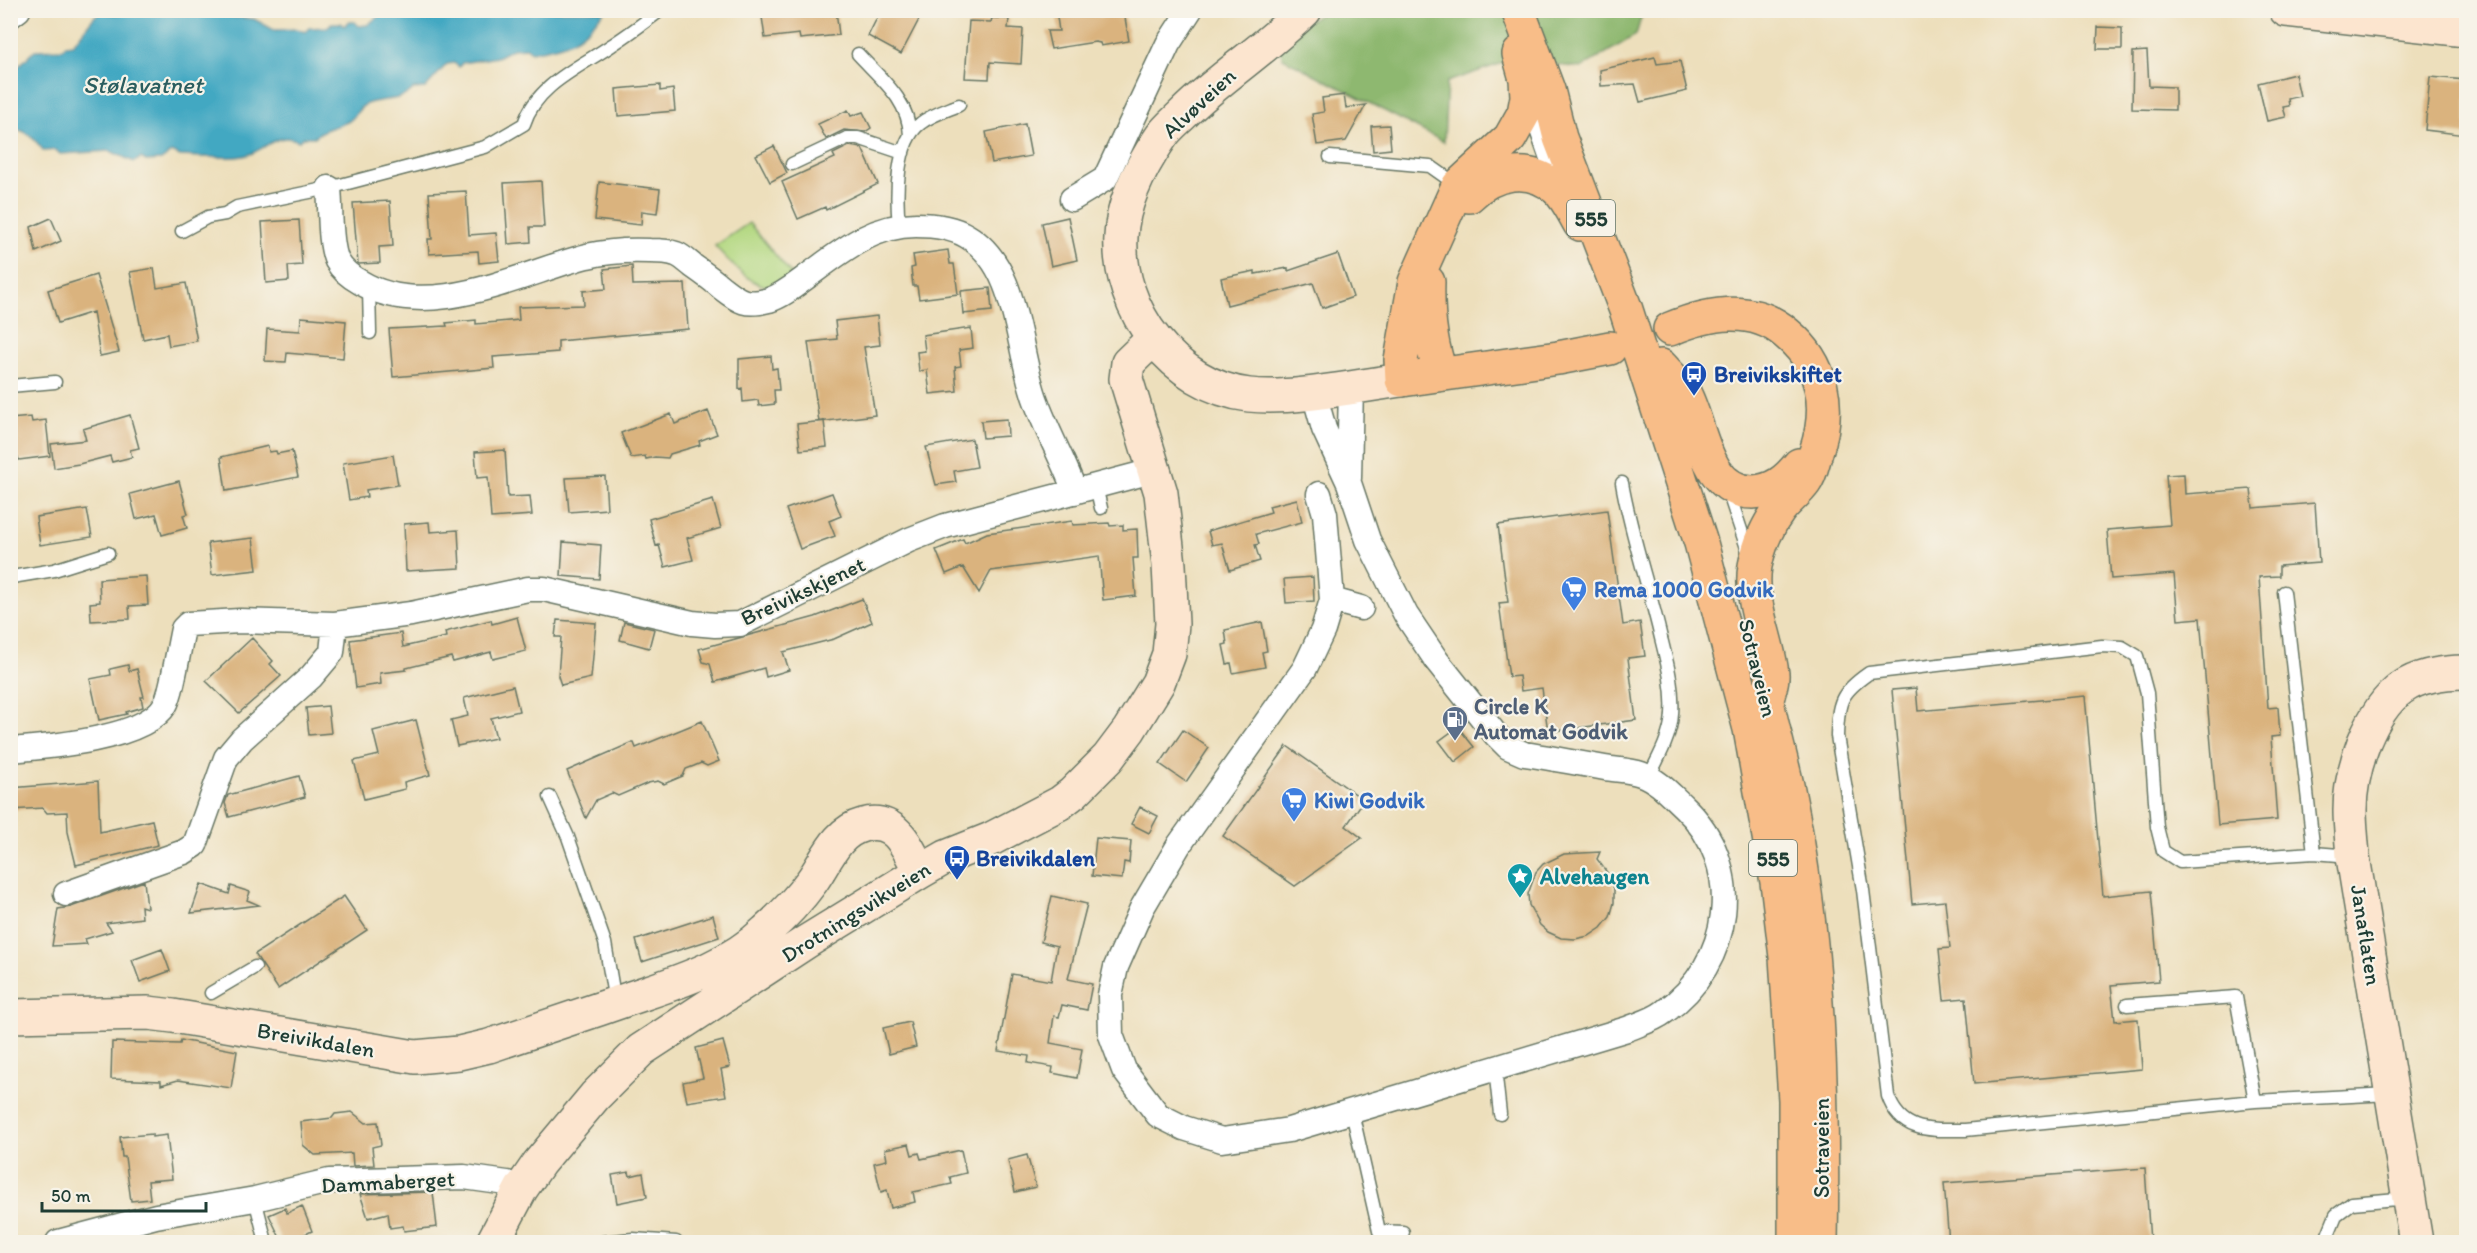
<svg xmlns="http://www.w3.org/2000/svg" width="2477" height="1253" font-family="Itim,sans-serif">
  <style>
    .green { fill: #b3d881; stroke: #698a5a; stroke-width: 1.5 }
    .forest { fill: #8eb86f; stroke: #567a52; stroke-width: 1.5 }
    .water { fill: #42a8c2; stroke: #30727b; stroke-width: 1.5 }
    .building { fill: #dab37e }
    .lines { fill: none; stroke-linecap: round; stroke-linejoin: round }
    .lane-casing { stroke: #677664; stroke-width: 15 }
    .street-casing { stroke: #677664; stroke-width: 27 }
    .secondary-casing { stroke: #677664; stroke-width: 36 }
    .highway-casing { stroke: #677664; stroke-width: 36 }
    .lane { stroke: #fff; stroke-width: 12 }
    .street { stroke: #fff; stroke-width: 24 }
    .secondary { stroke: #fce5cf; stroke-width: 33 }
    .highway { stroke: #f8bd88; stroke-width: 33 }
    .labels { text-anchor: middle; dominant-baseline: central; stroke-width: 4.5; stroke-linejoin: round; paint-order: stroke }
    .shield { fill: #f7f3e8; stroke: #60746a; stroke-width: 1.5 }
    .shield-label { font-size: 21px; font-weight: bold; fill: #1f3d34 }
    .street-label { font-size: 22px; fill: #1f3d34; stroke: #f7f3e8 }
    .transit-label { font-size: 22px; font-weight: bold; fill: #164399; stroke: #f7f3e8; text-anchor: start }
    .shop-label { font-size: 22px; font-weight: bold; fill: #366cbe; stroke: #f7f3e8; text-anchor: start }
    .service-label { font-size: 22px; font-weight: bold; fill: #4e5e75; stroke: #f7f3e8; text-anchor: start }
    .culture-label { font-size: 22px; font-weight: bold; fill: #0d838f; stroke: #f7f3e8; text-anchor: start }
    .water-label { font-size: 24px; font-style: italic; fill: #2a5d5f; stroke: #f7f3e8 }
  </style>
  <rect width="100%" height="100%" fill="#f7f3e8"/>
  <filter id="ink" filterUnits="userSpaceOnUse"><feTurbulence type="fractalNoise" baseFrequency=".0167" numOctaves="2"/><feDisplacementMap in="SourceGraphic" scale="12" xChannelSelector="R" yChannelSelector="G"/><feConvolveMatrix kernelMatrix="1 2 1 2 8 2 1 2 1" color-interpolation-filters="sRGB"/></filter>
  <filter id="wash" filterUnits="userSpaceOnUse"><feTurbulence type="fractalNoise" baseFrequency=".008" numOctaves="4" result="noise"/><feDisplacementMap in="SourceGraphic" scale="24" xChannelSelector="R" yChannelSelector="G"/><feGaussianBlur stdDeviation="1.35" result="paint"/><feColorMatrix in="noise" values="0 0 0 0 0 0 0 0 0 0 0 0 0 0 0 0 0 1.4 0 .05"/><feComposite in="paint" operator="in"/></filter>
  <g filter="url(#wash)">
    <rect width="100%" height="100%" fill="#eddfbc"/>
    <path class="green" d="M749,223L793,276C788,279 782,285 777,286C753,291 729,261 715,246Z"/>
    <path class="forest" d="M1328,11H1643L1636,35L1581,68L1514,59L1447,82L1444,142L1283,58L1274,36Z"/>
    <path class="water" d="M126,11H216L231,17L254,19L274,30L298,29L305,32L309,28L329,27L332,23H340L344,26L348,22H355L359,26L367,25L386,11H605C577,42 573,44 531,52L527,48L512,49L497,57L462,63L459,67L454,63L447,64L425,88L413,89C401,102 386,98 369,103C358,106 357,116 349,121C339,127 322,128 315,137H303L299,141C277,131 267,149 247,155C234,160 196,156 180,156L172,152L161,160L146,161L141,158L134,162L110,151L60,154L56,150L44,151C35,140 26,128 11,129V74L35,50L62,49L66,45L73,44L95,16L103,12L118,15Z"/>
    <g id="blocks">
      <path class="building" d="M761,10H802L803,13L836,10L839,35L800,39L799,34L765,38Z
        M881,10H924L901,54L868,36Z
        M1056,10H1098L1099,17L1124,12L1129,41L1101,46L1100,43L1095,42L1051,49L1047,31H1059Z
        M992,18L1009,19L1008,28L1023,29L1021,64L990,62L989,79L965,78L969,21L991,22Z
        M2098,27L2122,28V49H2097Z
        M2147,51L2149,86L2175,87V110L2132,109L2133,52Z
        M1655,57L1657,64L1680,61L1687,91L1640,102L1635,84L1601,86L1600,70Z
        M2295,74L2300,96L2288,99L2289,106L2283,107L2286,117L2267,121L2258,83Z
        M2430,77L2466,80V135L2425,130Z
        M660,85V91L673,89L675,111L618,116L616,89Z
        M1344,95L1346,108L1366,105L1346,141L1317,145L1312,114L1324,112L1322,98Z
        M848,110L851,116L863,112L871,128L865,132L844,130L826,139L818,124Z
        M1025,124L1031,156L992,163L986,132Z
        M1389,125L1391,149L1373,151L1371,126Z
        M774,146L787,173L770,182L756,155Z
        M849,146L862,148L878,184L826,210L825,207L798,219L782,182L835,158L833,154Z
        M541,181L544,227H530L531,242L508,244L504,183Z
        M599,182L660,189L657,213L642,211L641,225L595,220Z
        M466,191L469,235L496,233L499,261L479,263L478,251L429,254L428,239H432L429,193Z
        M390,201L393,246L379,247L380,263L358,264L353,203Z
        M1068,217L1077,260L1051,266L1042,223Z
        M51,218L61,241L36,252L31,227Z
        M299,220L302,265L288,266L289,281L266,283L262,222Z
        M948,250L950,264H954L958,294L919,299L917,286H913L911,268L915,267L913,255Z
        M1338,254L1353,297L1322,308L1313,283L1227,305L1221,278L1255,271V274L1288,268V271Z
        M632,266L633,285L685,284L688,329L558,341V352L493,357L494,368L393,377L389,329L447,326L446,323L476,320V324L519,320L518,307L584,305L583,291L606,289L604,269Z
        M154,268L157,288L186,283L197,341L169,346L167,334L143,339L130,272Z
        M96,275L106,308L119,352L100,356L93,312L58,323L48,290Z
        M990,288L992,311L963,314L961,291Z
        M877,316L880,345L864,347L875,415L819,422L808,342L837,339L835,321Z
        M301,317L346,321L343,358L287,353L286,362L265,361L267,329L300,331Z
        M971,328L973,348L959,350L961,366L955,367L957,391L930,394L927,370L919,371L917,352L925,351L923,335Z
        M771,356L772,369L777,368L779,390H774L775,404L759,406L758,400L743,402L742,388L739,389V359Z
        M708,411L717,434L699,441L700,445L670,454L668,458L655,457L646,459L645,456L631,458L621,433L671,414L675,424Z
        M130,415L139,448L130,450L132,457L112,462L110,456L79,464L54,468L51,444L86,440L83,429Z
        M31,417L32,422L46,420L50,456L19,460L18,457L10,458V419Z
        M1007,419L1008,436L983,438L981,421Z
        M824,421L827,447L800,450L797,424Z
        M972,439L977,467L954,471L956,482L936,485L926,447Z
        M268,446L269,452L276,451L277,454L292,451L298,477L226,491L221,457Z
        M505,450L508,497L530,496L532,515L491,518L488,477L477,478L475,452Z
        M393,455L398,485L366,490L367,497L349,500L343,463Z
        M2184,474L2185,494L2251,489L2253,508L2315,503L2319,563L2279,566V576L2259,577L2268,708L2278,707L2280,736L2271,737L2277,820L2218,825L2200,618L2178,620L2174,574L2111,579L2107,530L2170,525L2166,475Z
        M605,476L607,509L569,512L566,478Z
        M179,481L188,514L183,515L187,528L162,535L156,514L136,519L130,494Z
        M832,493L841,516L829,521L835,536L800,549L786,509Z
        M1297,499L1302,522L1256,534L1259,544L1255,545L1260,561L1230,570L1222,543L1212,545L1208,531L1271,512L1269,506Z
        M713,500L721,528L687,538L693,560L665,567L659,545L656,546L649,519Z
        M87,509L92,537L40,545L36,517Z
        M1607,510L1623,625L1640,622L1645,656L1628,658L1636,720L1548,732L1542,688L1521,691L1519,676L1509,677L1499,603L1508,602L1498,525Z
        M1072,521L1073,525L1109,523L1110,526L1123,525V530L1137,529L1138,558H1133L1136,596L1103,600L1099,556L991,571L979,593L963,567L946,574L936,550L963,539L965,543L987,533Z
        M429,522L430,532L458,530L460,568L406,571L404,524Z
        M253,538L257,570L212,575L208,543Z
        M563,542L601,545L599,579L561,576Z
        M146,576L148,605L129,606L130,619L91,621L90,603L100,602L99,579Z
        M1313,577L1314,601L1286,603L1284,579Z
        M862,599L872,622L834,639L783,652L789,670L766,677L764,668L715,682L710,664L703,662L699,649L815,617Z
        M517,617L526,651L493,659L491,652L453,662L451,657L406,668V670L380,673L381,684L356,688L350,640L401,633L403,647L446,637L445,632L491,620L492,624Z
        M557,620L596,623L591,678L561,685L558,676L561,637H555Z
        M624,622L654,629L649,648L620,640Z
        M1262,622L1267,651L1262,652L1265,667L1233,673L1231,663L1227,664L1223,645L1227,644L1225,630Z
        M252,638L273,661L270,664L281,676L239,713L206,681Z
        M128,665L129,671L137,669L144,697H141L143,707L126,712L127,714L99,720L90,679L111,675L110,669Z
        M513,686L519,711L491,718L496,738L457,746L451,720L468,716L464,698Z
        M1916,688L1918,711L2085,696L2103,896L2151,891L2159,981L2111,985L2115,1021L2138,1019L2142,1069L1974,1084L1966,998L1944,1000L1939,949L1950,948L1945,901L1912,904L1892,690Z
        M328,706L331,733L309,735L306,708Z
        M416,720L430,775L404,782L405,789L364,799L354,761L379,755L373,731Z
        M702,721L719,761L707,766L701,763L694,766L686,769L683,776L664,784L658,781L648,783L618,796L612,793L596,800L586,818L567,771L631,743H634L636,748Z
        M1458,727L1474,747L1455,762L1439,741Z
        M1183,730L1209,748L1186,782L1160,764Z
        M1287,746L1364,800L1346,826L1362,838L1295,886L1223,836Z
        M299,776L305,797L229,817L225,803L228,795Z
        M98,781L100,832L152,820L158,845L76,865L68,832L67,812L47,813L43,808L10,810V788Z
        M1140,807L1158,816L1149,833L1131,824Z
        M1096,838L1131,841L1129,863L1124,862L1122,879L1092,876Z
        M1600,852L1597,859L1609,875L1614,889V903L1610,917L1601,928L1589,936L1575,939L1561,938L1548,932L1540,925L1529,905L1528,894L1536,872L1543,864L1564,854Z
        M144,881L147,908L141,906L142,918L106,923L112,931L85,939L87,944L52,946L58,909L71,907Z
        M201,884L229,894L231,886L250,892L247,900L259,905L191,913Z
        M344,896L367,930L278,989L255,954Z
        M1052,896L1087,904L1068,979L1092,984L1087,1010L1062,1005L1059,1017L1054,1016L1050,1043L1082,1049L1077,1078L1052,1073L1053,1067L1028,1063L1029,1056L998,1051L1012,974L1051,981L1057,946L1041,942Z
        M713,915L719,937L642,962L636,940Z
        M162,949L170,971L140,982L132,960Z
        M910,1022L916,1047L889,1054L883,1028Z
        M181,1040L237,1051L231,1088L178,1080L161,1085V1081L111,1079L112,1042L180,1044Z
        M723,1041L730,1067L721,1069L726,1096L687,1102L683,1082L703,1078L696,1048Z
        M352,1112L366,1123L378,1122L381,1145L372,1147L374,1165L353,1166L352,1153L315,1155L303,1145L301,1122L332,1118L335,1114Z
        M152,1134V1137L167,1135L172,1179L148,1181L150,1199L131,1201L125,1157H122L120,1137Z
        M909,1144L912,1155L919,1153L921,1159L961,1150L966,1173L950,1177L952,1184L913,1192L915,1202L891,1208L887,1190L881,1192L874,1163L887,1160L885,1149Z
        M1027,1155L1036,1187L1015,1192L1008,1160Z
        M2145,1168L2150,1242H1949L1944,1183Z
        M629,1172L630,1176L643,1173L647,1197L617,1203L612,1175Z
        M433,1192L437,1227L404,1231L403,1226L390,1228L388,1213L368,1218L360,1194Z
        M302,1206L312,1231L303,1235L307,1242H282L269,1215L285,1208L287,1213Z"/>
    </g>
  </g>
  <g filter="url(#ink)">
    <use href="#blocks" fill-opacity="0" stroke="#677664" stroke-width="1.5"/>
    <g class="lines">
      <g class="lane-casing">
        <path id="lane" d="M858,54C881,79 909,100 910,135
          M1530,113L1553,179
          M1330,157L1430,166L1457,185
          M792,164L847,138H858L903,153
          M899,225C896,197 895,142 921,123C931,115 947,110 959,105
          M182,231L208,217L225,214L237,207L329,188L485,147L524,124C536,85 580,67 612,45C629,34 645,22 661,10
          M369,288L370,333
          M10,386L55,382
          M1622,483C1631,535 1649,586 1661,638C1667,662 1674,688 1672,714C1671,736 1658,759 1648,778
          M1096,486L1101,508
          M1728,491L1749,554
          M12,577L54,570L108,553
          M2284,592L2314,853
          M550,797L568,837L605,943L615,1002
          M2351,856L2314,853L2180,862L2163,851L2157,827L2147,693L2137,656L2122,647L2102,646L1869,673C1840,693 1838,702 1837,736L1863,890L1888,1096C1901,1134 1932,1130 1965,1130L2255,1101L2390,1094
          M211,993L255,967
          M2127,1005L2236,997L2255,1101
          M1495,1068L1500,1114
          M1352,1112L1379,1231L1403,1232
          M255,1199L266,1242
          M603,1242L633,1239L676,1242
          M2325,1242L2336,1215L2352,1203L2408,1198"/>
      </g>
      <g class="street-casing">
        <path id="street" d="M10,16L18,10
          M329,188C331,208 329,244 337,261C342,270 351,277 360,282C427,323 519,274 587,256C608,251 629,250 650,251C658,251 668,251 676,254C682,256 688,262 693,266C703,273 713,280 722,288C740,302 746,306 769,300C782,296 794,286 805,278C839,253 871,225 916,225C933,225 952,227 967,236C1020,267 1016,349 1036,401C1047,432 1064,461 1075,492
          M1072,199L1105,179L1168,44L1190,10
          M1316,391L1317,404L1324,429L1349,483L1368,540L1406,615L1437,661L1496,735L1508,747L1524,754C1551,758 1578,763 1605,768C1616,770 1630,770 1641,774C1658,780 1671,795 1684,807C1746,865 1733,964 1664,1012C1654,1020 1639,1024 1627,1029L1289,1130L1222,1140L1184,1128L1158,1115L1124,1070L1111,1035L1110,995L1116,967L1142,908L1179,845L1305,668L1323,630L1332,600L1325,514L1319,494
          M1349,478L1351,387
          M1332,600L1361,608
          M10,750C48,747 145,739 165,705C172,694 179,646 183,629L188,624L240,621L335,624L411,614L528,589H544L692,623L715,625L740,624L909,540L945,526L1156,470
          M66,894L184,852L195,845L226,758L242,739L311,677L332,652L335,624
          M58,1242L156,1216L255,1199L329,1181L464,1177L507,1183L521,1189"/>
      </g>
      <g class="secondary-casing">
        <path id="secondary" d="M1305,10C1267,48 1221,76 1183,114C1176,121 1167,128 1161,137C1142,165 1122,201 1121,237C1117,310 1174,386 1249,395C1293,400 1357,386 1402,380
          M2286,10L2466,30
          M10,1016L148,1013L173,1016L415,1057L459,1053L489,1046C536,1030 582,1015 628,999C677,982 727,968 766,931C783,916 799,899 812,881C827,860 836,832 863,825C896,816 908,848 920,872
          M493,1242L521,1189L539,1163L595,1096L641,1050L806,942L920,872L946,857L991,839L1060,803L1073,793L1108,758L1129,730L1158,683L1169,654L1172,624L1169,565L1161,493L1126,379L1128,363L1154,338
          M2416,1242L2353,857C2352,841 2350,826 2350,810C2350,788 2356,763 2364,742C2385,691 2410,672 2466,672"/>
      </g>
      <g class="highway-casing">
        <path id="highway" d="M1518,10L1548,90L1560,138L1626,310L1657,406L1701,543L1750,729L1777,882L1786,957L1795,1100V1242
          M1519,54L1526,79L1527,97L1524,113L1510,138L1458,186L1415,282L1401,360L1402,380L1558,358L1610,348
          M1469,196C1493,172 1530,164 1557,189C1567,198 1573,212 1580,224
          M1428,282C1427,314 1430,343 1441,374
          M1670,329C1708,313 1752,304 1786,333C1824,364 1831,407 1816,452C1813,461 1811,474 1805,482C1798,492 1788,499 1780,509C1767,526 1759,545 1755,566C1749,602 1768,639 1772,674C1773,682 1768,692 1767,701
          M1661,366C1668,374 1677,382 1683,391C1702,423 1703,492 1753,492C1774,491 1787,480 1799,465
          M1768,706C1774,734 1782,762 1788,790C1818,938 1824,1091 1821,1242"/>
      </g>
      <use href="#lane" class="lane"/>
      <use href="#street" class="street"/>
      <use href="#secondary" class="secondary"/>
      <use href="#highway" class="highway"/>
    </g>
  </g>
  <defs>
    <g id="bus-pin" transform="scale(1.35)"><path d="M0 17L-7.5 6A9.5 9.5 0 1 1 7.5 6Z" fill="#1a4fb4" stroke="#f7f3e8"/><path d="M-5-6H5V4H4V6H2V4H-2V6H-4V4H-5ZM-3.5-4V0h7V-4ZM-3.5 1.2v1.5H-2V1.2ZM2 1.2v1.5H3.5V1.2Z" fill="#fff"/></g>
    <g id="supermarket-pin" transform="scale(1.35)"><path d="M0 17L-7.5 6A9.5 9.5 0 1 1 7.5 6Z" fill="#3f7fe0" stroke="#f7f3e8"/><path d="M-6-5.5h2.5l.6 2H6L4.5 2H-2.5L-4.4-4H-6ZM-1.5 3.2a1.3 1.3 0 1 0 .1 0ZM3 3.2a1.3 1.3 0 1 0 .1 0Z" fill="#fff"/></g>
    <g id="fuel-pin" transform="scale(1.35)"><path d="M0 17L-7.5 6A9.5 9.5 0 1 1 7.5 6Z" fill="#5c6f8a" stroke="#f7f3e8"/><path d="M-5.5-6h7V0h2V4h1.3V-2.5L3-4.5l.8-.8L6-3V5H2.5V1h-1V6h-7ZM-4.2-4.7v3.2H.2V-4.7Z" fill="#fff"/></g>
    <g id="sight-pin" transform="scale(1.35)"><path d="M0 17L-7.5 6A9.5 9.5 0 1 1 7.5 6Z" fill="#0f9aa8" stroke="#f7f3e8"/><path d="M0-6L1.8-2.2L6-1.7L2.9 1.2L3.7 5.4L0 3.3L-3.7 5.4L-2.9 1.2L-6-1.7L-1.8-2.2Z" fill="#fff"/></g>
  </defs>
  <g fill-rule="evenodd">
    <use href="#bus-pin" x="1694" y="374"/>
    <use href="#supermarket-pin" x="1574" y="589"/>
    <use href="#fuel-pin" x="1455" y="719"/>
    <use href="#supermarket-pin" x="1294" y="800"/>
    <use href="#bus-pin" x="957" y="858"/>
    <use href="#sight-pin" x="1520" y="876"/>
  </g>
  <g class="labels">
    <g class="shield">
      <rect x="1567" y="200" width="48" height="36" rx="4.5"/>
      <rect x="1749" y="840" width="48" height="36" rx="4.5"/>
    </g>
    <g class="shield-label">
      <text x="1591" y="218">555</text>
      <text x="1773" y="858">555</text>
    </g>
    <g class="street-label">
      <text transform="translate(1199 103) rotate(-43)">Alvøveien</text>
      <text transform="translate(803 591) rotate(-25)">Breivikskjenet</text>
      <text transform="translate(1758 668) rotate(76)">Sotraveien</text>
      <text transform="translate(856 912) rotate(-32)">Drotningsvikveien</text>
      <text transform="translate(2366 935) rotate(81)">Janaflaten</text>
      <text transform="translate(316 1040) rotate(10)">Breivikdalen</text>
      <text transform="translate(1821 1148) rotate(-90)">Sotraveien</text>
      <text transform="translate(388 1182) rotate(-3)">Dammaberget</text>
    </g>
    <g class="transit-label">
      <text x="1714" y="374">Breivikskiftet</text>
      <text x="976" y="858">Breivikdalen</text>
    </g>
    <g class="shop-label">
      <text x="1594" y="589">Rema 1000 Godvik</text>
      <text x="1314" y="800">Kiwi Godvik</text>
    </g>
    <g class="service-label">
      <text x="1474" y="706">Circle K<tspan x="1474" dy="25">Automat Godvik</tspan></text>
    </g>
    <g class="culture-label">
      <text x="1540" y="876">Alvehaugen</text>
    </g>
    <g class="water-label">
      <text x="143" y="84">Stølavatnet</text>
    </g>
  </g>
  <rect width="2477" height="1253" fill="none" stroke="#f7f3e8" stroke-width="36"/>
  <path d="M42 1202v9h164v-9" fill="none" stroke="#1f3d34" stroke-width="3"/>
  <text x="51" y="1202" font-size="18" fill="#1f3d34" stroke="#f7f3e8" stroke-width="4.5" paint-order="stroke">50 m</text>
</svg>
